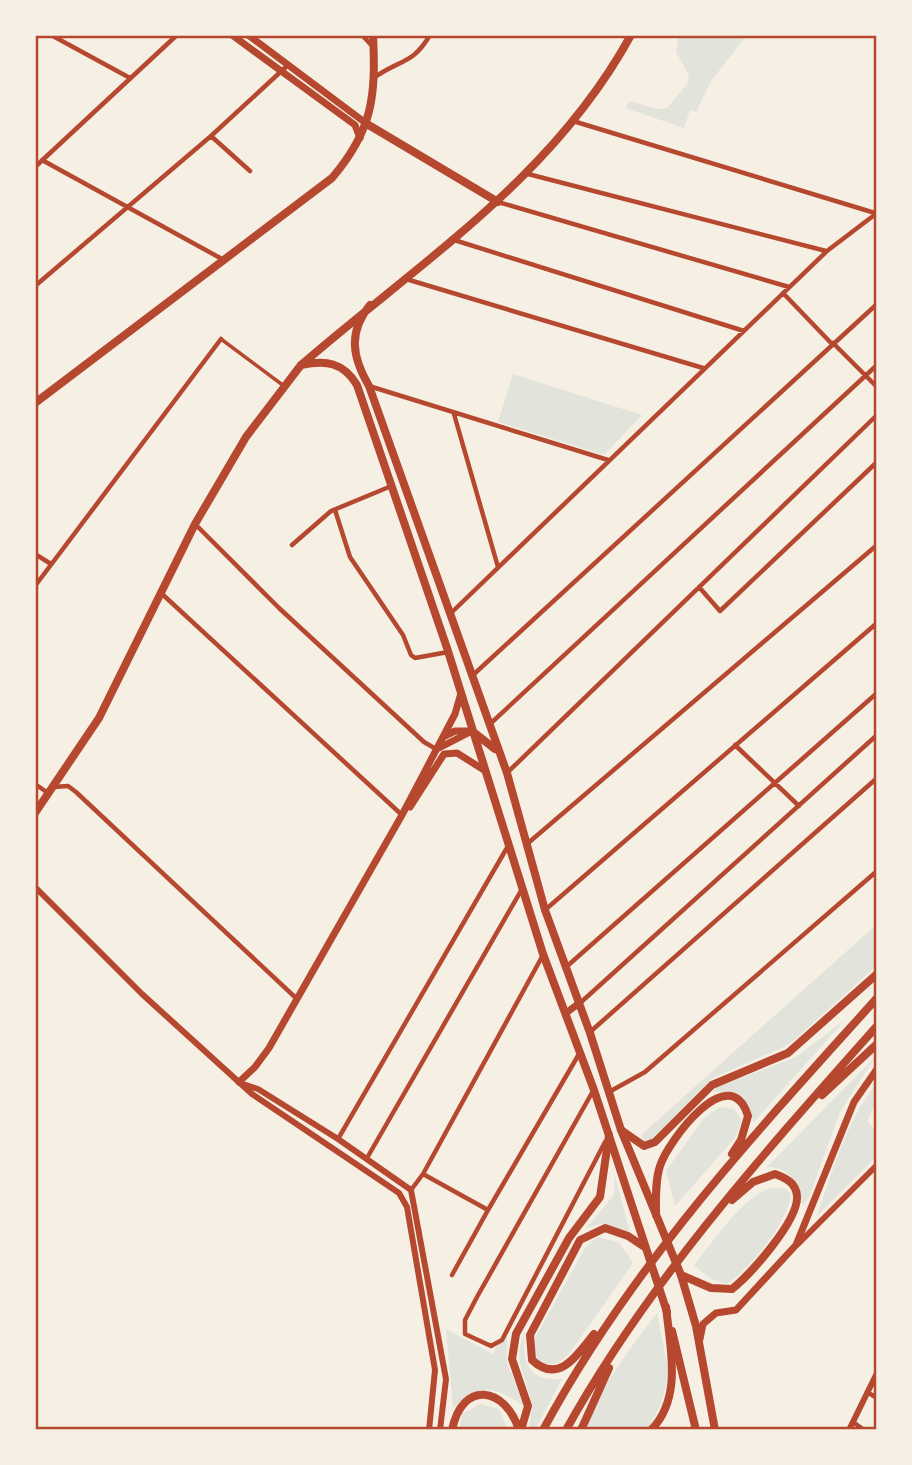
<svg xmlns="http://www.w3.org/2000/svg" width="912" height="1465" font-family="'Noto Sans',sans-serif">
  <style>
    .green { fill: #e2e4dc }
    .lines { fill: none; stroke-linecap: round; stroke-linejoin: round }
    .pedestrian { stroke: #b5482f; stroke-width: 3.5 }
    .minor { stroke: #b5482f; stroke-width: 4.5 }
    .tertiary { stroke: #b5482f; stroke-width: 6 }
    .secondary { stroke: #b5482f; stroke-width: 7 }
    .primary { stroke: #b5482f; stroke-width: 8 }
    .trunk { stroke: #b5482f; stroke-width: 8 }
    .neatline { fill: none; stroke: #b5482f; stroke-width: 2.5 }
  </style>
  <rect width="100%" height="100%" fill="#f6efe4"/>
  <path class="green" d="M679,35H747L711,81L696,112L690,110L684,128L625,108L630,101L658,109L667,108L687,84L689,75L676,52Z
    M513,374L642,415L604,455L498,422Z
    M877,924V965L790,1044L711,1079L658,1134L649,1141H643L641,1135Z
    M845,1020L753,1123C751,1097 736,1092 712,1092L717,1087L796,1057Z
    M877,1055L840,1112L809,1197L803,1205C799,1184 791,1168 767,1167Z
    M877,1083V1101L867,1121L877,1131V1156L817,1216C833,1170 846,1121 877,1083Z
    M720,1107L734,1109L742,1121L735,1138L675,1206L666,1171L704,1118Z
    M615,1176L631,1236L602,1224L586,1228L614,1195Z
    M769,1188H784L791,1194C790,1219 748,1272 726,1284L711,1279L694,1265C716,1239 737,1203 769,1188Z
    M597,1237L619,1242L633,1263L570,1353C559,1363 554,1367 539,1361L531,1345L585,1248Z
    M657,1313L669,1374L661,1404L649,1427L646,1430H588C586,1405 640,1335 657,1313Z
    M507,1326V1363L525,1407C495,1386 481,1383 453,1408L446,1329L493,1354Z
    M525,1332C522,1363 527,1381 562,1379L535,1430H528C542,1386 506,1369 525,1332Z
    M480,1404L499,1409L508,1430H459L462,1414Z"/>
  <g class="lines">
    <path class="pedestrian" d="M221,339L284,386"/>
    <path class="minor" d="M51,35L130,78
      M362,35L373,47
      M375,77C401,59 413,64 430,35
      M573,121L875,213
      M211,136L250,171
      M42,160L222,259
      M35,167L177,35
      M528,174L826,251
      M498,202L789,287
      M451,239L744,331
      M406,279L703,368
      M35,286L211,136L288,65
      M783,293L832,344
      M833,343L877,387
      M369,386L608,460
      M454,414L498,567
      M335,510L350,557L403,635L411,655L415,658L448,652
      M196,525L279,608L424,742L436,749
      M292,545L331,511L389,487
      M35,554L51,564
      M35,586L221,339
      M699,587L720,611L877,462
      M161,593L402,815
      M450,614L827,251L877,213
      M473,675L877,304
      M490,724L877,365
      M735,745L799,806
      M508,772L877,415
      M35,784L48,793
      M54,787L68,786L76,792L297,999
      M527,844L877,545
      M545,910L877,623
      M565,968L877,693
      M579,1004L877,735
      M590,1032L877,778
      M593,1091L477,1297L465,1320V1334L491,1346L502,1340L605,1142
      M609,1092L645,1072L877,871
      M338,1139L508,846
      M367,1158L522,889
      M423,1174L488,1210L579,1054
      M411,1190L423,1174L543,955
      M452,1275L488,1210
      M867,1392L877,1398
      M853,1422L864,1430"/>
    <path class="tertiary" d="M35,887L142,994L252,1094L399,1193L407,1207L435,1370L429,1430
      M240,1083L258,1089L338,1139L411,1190L446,1379L440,1430
      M798,1244L877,1165
      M849,1430L877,1373"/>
    <path class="secondary" d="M232,35L355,125L360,138
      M248,35L367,124
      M443,737L455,731H471
      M437,749L472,731
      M410,807L444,754L457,753L484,770
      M566,1013L578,1004
      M239,1082L255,1067L269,1048L402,815L455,714L461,693
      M700,1339L703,1324L716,1313L736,1310L796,1245L854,1102L877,1069"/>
    <path class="primary" d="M367,124L498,202
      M370,305C348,332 352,357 369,386L507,773L545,910L590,1033L621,1130L681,1275L696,1326L715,1430
      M301,365C326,360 343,362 357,385L447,648L543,954L594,1090L667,1312
      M35,403L332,178C373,130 376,96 373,35
      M472,731L495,749
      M35,813L99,718L195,524L246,437L301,365C421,261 553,178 631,35
      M672,1331L696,1430"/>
    <path class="trunk" d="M822,1095L877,1044
      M621,1130L644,1146L655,1142L712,1085L788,1053L877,974
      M656,1215C656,1199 655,1181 660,1166C668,1141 730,1058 748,1116L741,1140L732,1154
      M681,1275L711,1288L732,1289C750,1275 799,1220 797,1196C796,1183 786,1178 775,1174L753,1182L732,1200
      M594,1334C577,1355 559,1385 532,1360L530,1335L580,1240L605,1228L628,1236L643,1246
      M452,1430C462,1380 505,1386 519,1430
      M521,1430L528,1406L512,1359L516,1334L569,1238L600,1197L609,1135
      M543,1430C632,1265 753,1136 877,998
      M566,1430C648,1282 765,1152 877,1026
      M581,1430L609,1368
      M651,1430C683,1398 670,1347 666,1307"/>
  </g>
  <rect width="912" height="1465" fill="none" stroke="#f6efe4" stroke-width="74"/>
  <rect x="37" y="37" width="838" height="1391" class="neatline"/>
</svg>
